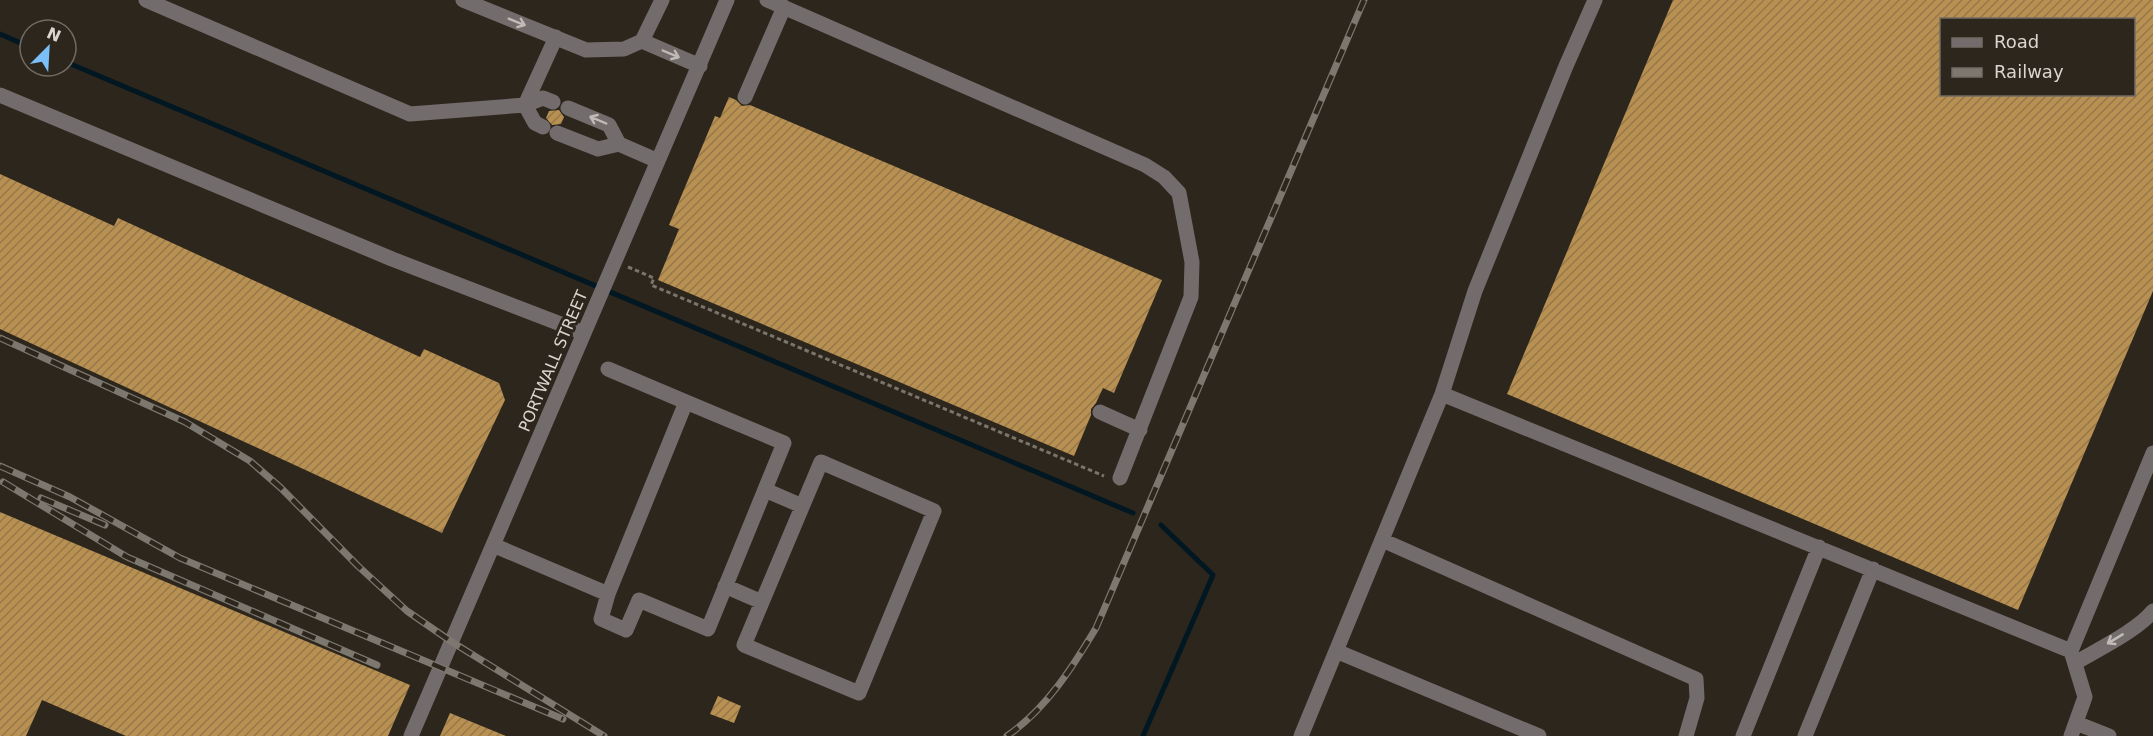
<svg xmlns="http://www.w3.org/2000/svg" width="2153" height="736" font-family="'DejaVu Sans',sans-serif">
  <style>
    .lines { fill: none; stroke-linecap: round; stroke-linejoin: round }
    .stream { stroke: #011722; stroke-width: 5 }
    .building { fill: url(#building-hatch); fill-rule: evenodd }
    .path { stroke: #79746c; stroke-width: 3; stroke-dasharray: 4.5 3; stroke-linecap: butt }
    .minor { stroke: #736c6c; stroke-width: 15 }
    .rail-casing { stroke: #7c776f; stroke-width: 7 }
    .rail { stroke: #2d261d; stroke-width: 4.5; stroke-dasharray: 14; stroke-linecap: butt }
    .oneway { stroke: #c0bbb6 }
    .labels { text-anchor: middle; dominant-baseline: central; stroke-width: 6; stroke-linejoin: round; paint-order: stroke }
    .street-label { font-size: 16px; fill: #d9d5cf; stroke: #2d261d }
  </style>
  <defs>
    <pattern id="building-hatch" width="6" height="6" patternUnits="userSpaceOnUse" patternTransform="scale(1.5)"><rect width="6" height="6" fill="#b89052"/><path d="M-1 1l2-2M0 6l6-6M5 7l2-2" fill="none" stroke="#94784c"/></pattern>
  </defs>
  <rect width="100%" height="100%" fill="#2d261d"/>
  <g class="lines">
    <path class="stream" d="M0,34L30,47
      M66,62L1133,513
      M1143,736L1213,575L1161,525"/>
  </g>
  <path class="building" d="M1673,0H2153V291L2018,610L1507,394ZM1941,20H2133V94H1941Z
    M729,97L736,100L742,106L750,105L1162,280L1114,393L1103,388L1096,403L1091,409V415L1074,456L658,280L679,229L669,225L715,116L720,118Z
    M559,110L564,117L561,124L552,125L546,118L549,111Z
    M0,174L114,226L118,218L420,357L424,349L499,383L505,400L442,533L0,329Z
    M0,512L410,685L388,736H126L42,700L26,736H0Z
    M718,696L741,706L734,723L710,714Z
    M450,713L506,736H440Z"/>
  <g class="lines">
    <path class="path" d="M628,267L654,278L651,285L1104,476"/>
    <path class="minor" d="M146,0L410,114L525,105L543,98L553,102
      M463,0L586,50L624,49L642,41L662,0
      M767,0L1145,165L1164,177L1179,193L1192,262L1191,297L1120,478
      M642,41L700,66
      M0,95L392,259L584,333
      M745,97L784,7
      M568,108L609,125L619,144
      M543,127L535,123L525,105L556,37
      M557,133L598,149L619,144L658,161
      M608,369L686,402
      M1442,394L2071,651
      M1100,412L1140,430
      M765,490L802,506
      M1382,540L1696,679L1697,698L1686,736
      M493,545L608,594L686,402L784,443L708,629L639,600L626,630L601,619L608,594
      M725,586L762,602L744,645L859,693L934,511L821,462L762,602
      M1336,651L1539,736
      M2075,663C2097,650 2138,630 2153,611
      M2076,723L2109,736
      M411,736L727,0
      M1301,736L1442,394L1475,291L1566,66L1595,0
      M1743,736L1819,547
      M1805,736L1873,569
      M2071,736L2085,697L2071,651L2153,453"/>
    <g class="rail-casing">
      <path id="rail" d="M0,338L185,422L250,461L281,488L358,566L407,611L452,642L604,736
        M0,466L70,497L180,558L563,719
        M3,482L127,557L377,665
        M41,498L105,525
        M1007,736C1046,709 1072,668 1096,628L1364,0"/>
    </g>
    <use href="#rail" class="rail"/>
  </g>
  <defs><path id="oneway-shaft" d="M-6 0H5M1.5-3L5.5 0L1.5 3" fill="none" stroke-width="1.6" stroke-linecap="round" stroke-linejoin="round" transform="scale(1.5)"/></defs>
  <g class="oneway">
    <use href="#oneway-shaft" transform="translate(517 22) rotate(22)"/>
    <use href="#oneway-shaft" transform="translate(671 54) rotate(23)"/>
    <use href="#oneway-shaft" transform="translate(598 120) rotate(-157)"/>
    <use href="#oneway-shaft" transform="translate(2115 639) rotate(149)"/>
  </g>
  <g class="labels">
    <g class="street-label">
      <text transform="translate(553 361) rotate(-67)">PORTWALL STREET</text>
    </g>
  </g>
  <rect x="1940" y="18" width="195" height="78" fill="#2d261d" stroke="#726c64" stroke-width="1.5"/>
  <rect x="1952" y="38" width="30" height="9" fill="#736c6c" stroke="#726c64" stroke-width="1.5"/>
  <text x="1994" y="48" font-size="18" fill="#d9d5cf">Road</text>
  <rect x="1952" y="68" width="30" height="9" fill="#7c776f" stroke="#726c64" stroke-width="1.5"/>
  <text x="1994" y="78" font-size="18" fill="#d9d5cf">Railway</text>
  <g transform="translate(48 48) rotate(24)"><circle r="28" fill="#2d261d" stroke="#726c64" stroke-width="1.5"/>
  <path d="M0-4.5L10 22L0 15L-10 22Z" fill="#7abff8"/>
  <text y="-9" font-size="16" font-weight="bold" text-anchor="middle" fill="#d9d5cf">N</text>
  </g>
</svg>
